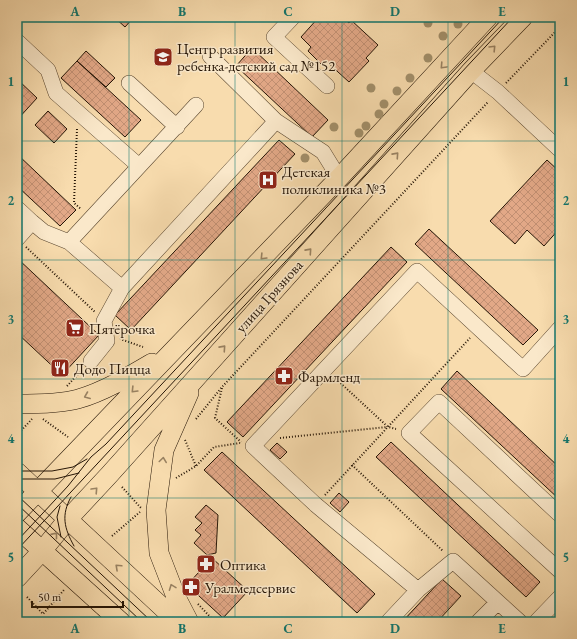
<svg xmlns="http://www.w3.org/2000/svg" width="577" height="639" font-family="'EB Garamond',serif">
  <style>
    .building { fill: url(#building-cross-hatch); stroke: #251506 }
    .lines { fill: none; stroke-linecap: round; stroke-linejoin: round }
    .minor-casing { stroke: #5a4730; stroke-width: 16 }
    .major-casing { stroke: #251506; stroke-width: 20 }
    .path { stroke: #251506; stroke-width: 2; stroke-dasharray: 1 2; stroke-linecap: butt }
    .minor { stroke: #fae8ca; stroke-width: 15 }
    .major { stroke: #f8dcae; stroke-width: 19 }
    .tram { stroke: #251506; stroke-width: 1 }
    .tree { fill: #a28f6a }
    .oneway { stroke: #998262 }
    .grid { fill: none; stroke: #0f766e; stroke-width: 1; stroke-opacity: 0.55 }
    .labels { text-anchor: middle; dominant-baseline: central; stroke-width: 3; stroke-linejoin: round; paint-order: stroke }
    .poi-label { font-size: 15px; fill: #251506; stroke: #fae8ca; text-anchor: start }
    .street-label { font-size: 15px; fill: #251506; stroke: #fae8ca }
    .neatline { fill: none; stroke: #0f766e; stroke-width: 1.5 }
    .grid-label { font-size: 13px; text-anchor: middle; font-weight: bold; fill: #0f766e }
  </style>
  <defs>
    <pattern id="building-cross-hatch" width="8" height="8" patternUnits="userSpaceOnUse"><rect width="8" height="8" fill="#e2a887"/><path d="M0 0l8 8M0 8l8-8" fill="none" stroke="#c29073"/></pattern>
  </defs>
  <rect width="100%" height="100%" fill="#f8dcae"/>
  <filter id="stains"><feTurbulence type="fractalNoise" baseFrequency=".005" numOctaves="4"/><feColorMatrix values="0 0 0 0 .2 0 0 0 0 .09 0 0 0 0 .02 0 0 0 .5 -.17"/></filter>
  <radialGradient id="worn" r=".72"><stop offset=".6" stop-color="#630" stop-opacity="0"/><stop offset="1" stop-color="#630" stop-opacity=".3"/></radialGradient>
  <path class="building" d="M114,17H134L125,27Z
    M319,17H342L349,23L351,20L378,45L366,58L369,61L349,82L327,62L323,66L308,51L311,47L301,37Z
    M252,48L328,120L312,137L236,66Z
    M86,51L115,78L106,87L77,61Z
    M77,61L141,120L125,137L61,78Z
    M17,79L37,98L17,120Z
    M48,111L67,129L54,143L35,125Z
    M279,140L295,154L131,330L115,315Z
    M17,154L76,210L60,226L17,186Z
    M547,160L560,172V228L544,246L527,230L515,244L490,221Z
    M429,229L538,330L523,345L415,244Z
    M391,247L407,262L243,437L227,422Z
    M17,258L99,335L62,375L17,333Z
    M457,371L560,468V500L441,389Z
    M391,442L540,582L526,597L376,457Z
    M277,443L287,452L280,459L270,450Z
    M222,452L375,594L357,613L204,470Z
    M339,493L349,502L340,512L330,503Z
    M206,505L218,515L216,553L207,555L194,543L201,535L195,530L202,523L195,517Z
    M212,558L248,591L223,618L187,585Z
    M442,579L461,596L437,622H402Z"/>
  <g class="lines">
    <g class="minor-casing">
      <path id="minor" d="M293,17L274,37L327,86
        M17,41L48,70L56,93L139,166
        M210,56L276,121L323,152L339,178
        M471,71L498,92L560,150
        M129,83L177,127
        M17,208L32,222
        M17,239L32,222L44,232L69,242L122,288
        M69,242L196,105
        M91,361L107,341L104,321L122,288L276,121
        M560,515L439,402L409,433L560,571
        M418,590L316,505L253,446L417,271L523,369L560,328
        M498,602L520,622
        M388,622L418,590L453,561L498,602L478,622
        M536,622L560,597"/>
    </g>
    <g class="major-casing">
      <path id="major" d="M17,404C35,404 61,404 78,399C103,392 130,376 152,363
        M17,472L178,622
        M17,513L339,178L488,17
        M17,528L121,622
        M17,578L42,551L68,519L109,475L471,71L523,17
        M189,622L176,597L159,553L156,510L164,450L189,393"/>
    </g>
    <path class="path" d="M506,83L560,27
      M77,129L74,203L81,209
      M26,247L95,312
      M120,338L123,340L143,347
      M334,377L388,427L396,429
      M67,386L82,370
      M222,388L215,418L241,442
      M43,419L68,437
      M196,419L222,387L488,102
      M17,435L32,419
      M280,438L387,427
      M185,440L196,466
      M352,465L443,551
      M176,478L196,466L214,447L240,443
      M122,487L141,508
      M325,495L470,338
      M112,536L140,512
      M27,597L43,614L64,590
      M198,604L215,622"/>
    <use href="#minor" class="minor"/>
    <use href="#major" class="major"/>
    <path class="tram" d="M17,471H52L73,467L87,459
      M17,479H55L79,473
      M17,495L152,622
      M71,497C61,515 64,528 74,546
      M17,504L142,622
      M60,506L57,517L61,537
      M17,538L22,516L19,507
      M17,541L68,486L91,457L106,444L504,17
      M17,550L513,17"/>
  </g>
  <g class="tree">
    <circle cx="428" cy="23" r="4.5"/>
    <circle cx="458" cy="24" r="4.5"/>
    <circle cx="443" cy="36" r="4.5"/>
    <circle cx="428" cy="58" r="4.5"/>
    <circle cx="410" cy="78" r="4.5"/>
    <circle cx="371" cy="88" r="4.5"/>
    <circle cx="397" cy="91" r="4.5"/>
    <circle cx="384" cy="104" r="4.5"/>
    <circle cx="379" cy="114" r="4.5"/>
    <circle cx="366" cy="126" r="4.5"/>
    <circle cx="334" cy="127" r="4.5"/>
    <circle cx="359" cy="133" r="4.5"/>
    <circle cx="305" cy="158" r="4.5"/>
  </g>
  <defs><path id="oneway-chevron" d="M-2-3.5L2.5 0L-2 3.5" fill="none" stroke-width="1.6" stroke-linecap="round" stroke-linejoin="round"/></defs>
  <g class="oneway">
    <use href="#oneway-chevron" transform="translate(493 48) rotate(-46)"/>
    <use href="#oneway-chevron" transform="translate(443 66) rotate(133)"/>
    <use href="#oneway-chevron" transform="translate(396 155) rotate(-48)"/>
    <use href="#oneway-chevron" transform="translate(309 251) rotate(-48)"/>
    <use href="#oneway-chevron" transform="translate(263 257) rotate(134)"/>
    <use href="#oneway-chevron" transform="translate(223 348) rotate(-48)"/>
    <use href="#oneway-chevron" transform="translate(134 390) rotate(134)"/>
    <use href="#oneway-chevron" transform="translate(87 396) rotate(158)"/>
    <use href="#oneway-chevron" transform="translate(163 460) rotate(-82)"/>
    <use href="#oneway-chevron" transform="translate(95 490) rotate(-47)"/>
    <use href="#oneway-chevron" transform="translate(55 535) rotate(-51)"/>
    <use href="#oneway-chevron" transform="translate(118 567) rotate(-137)"/>
    <use href="#oneway-chevron" transform="translate(172 587) rotate(-111)"/>
  </g>
  <path class="grid" d="M129,17V622M235,17V622M342,17V622M448,17V622M17,141H560M17,260H560M17,379H560M17,498H560"/>
  <defs>
    <g id="school-square" transform="scale(1)"><rect x="-9" y="-9" width="18" height="18" rx="4" fill="#8f2418" stroke="#fae8ca"/><path d="M0-5L7-2L0 1L-7-2ZM-4 1L0 2.5L4 1V4Q0 6-4 4Z" fill="#fff"/></g>
    <g id="hospital-square" transform="scale(1)"><rect x="-9" y="-9" width="18" height="18" rx="4" fill="#8f2418" stroke="#fae8ca"/><path d="M-5-5h3v3.5h4V-5h3V5h-3V1.5h-4V5h-3Z" fill="#fff"/></g>
    <g id="supermarket-square" transform="scale(1)"><rect x="-9" y="-9" width="18" height="18" rx="4" fill="#8f2418" stroke="#fae8ca"/><path d="M-6-5.5h2.5l.6 2H6L4.5 2H-2.5L-4.4-4H-6ZM-1.5 3.2a1.3 1.3 0 1 0 .1 0ZM3 3.2a1.3 1.3 0 1 0 .1 0Z" fill="#fff"/></g>
    <g id="restaurant-square" transform="scale(1)"><rect x="-9" y="-9" width="18" height="18" rx="4" fill="#8f2418" stroke="#fae8ca"/><path d="M-5-6h1v4h1v-4h1v4h1v-4h1v5L-1.5 .5V6h-2V.5L-5-1ZM5-6V6H3V1.5H1.5Q1.5-4 5-6Z" fill="#fff"/></g>
    <g id="pharmacy-square" transform="scale(1)"><rect x="-9" y="-9" width="18" height="18" rx="4" fill="#8f2418" stroke="#fae8ca"/><path d="M-2-6h4v4h4v4h-4v4h-4v-4h-4v-4h4Z" fill="#fff"/></g>
  </defs>
  <g fill-rule="evenodd">
    <use href="#school-square" x="163" y="57"/>
    <use href="#hospital-square" x="268" y="180"/>
    <use href="#supermarket-square" x="75" y="328"/>
    <use href="#restaurant-square" x="60" y="368"/>
    <use href="#pharmacy-square" x="284" y="376"/>
    <use href="#pharmacy-square" x="206" y="564"/>
    <use href="#pharmacy-square" x="191" y="587"/>
  </g>
  <g class="labels">
    <g class="poi-label">
      <text x="177" y="48">Центр развития<tspan x="177" dy="17">ребенка-детский сад №152</tspan></text>
      <text x="282" y="171">Детская<tspan x="282" dy="17">поликлиника №3</tspan></text>
      <text x="89" y="328">Пятёрочка</text>
      <text x="74" y="368">Додо Пицца</text>
      <text x="298" y="376">Фармленд</text>
      <text x="220" y="564">Оптика</text>
      <text x="205" y="587">Уралмедсервис</text>
    </g>
    <g class="street-label">
      <text transform="translate(269 296) rotate(-48)">улица Грязнова</text>
    </g>
  </g>
  <rect width="577" height="639" fill="none" stroke="#f8dcae" stroke-width="44"/>
  <path d="M32 601v6h91v-6" fill="none" stroke="#251506" stroke-width="2"/>
  <text x="38" y="601" font-size="12" fill="#251506" stroke="#fae8ca" stroke-width="3" paint-order="stroke">50 m</text>
  <rect x="22" y="22" width="533" height="595" class="neatline"/>
  <g class="grid-label">
    <text x="75" y="16">A</text>
    <text x="182" y="16">B</text>
    <text x="288" y="16">C</text>
    <text x="395" y="16">D</text>
    <text x="502" y="16">E</text>
    <text x="11" y="86">1</text>
    <text x="566" y="86">1</text>
    <text x="11" y="205">2</text>
    <text x="566" y="205">2</text>
    <text x="11" y="324">3</text>
    <text x="566" y="324">3</text>
    <text x="11" y="443">4</text>
    <text x="566" y="443">4</text>
    <text x="11" y="562">5</text>
    <text x="566" y="562">5</text>
    <text x="75" y="633">A</text>
    <text x="182" y="633">B</text>
    <text x="288" y="633">C</text>
    <text x="395" y="633">D</text>
    <text x="502" y="633">E</text>
  </g>
  <rect width="100%" height="100%" filter="url(#stains)"/>
  <rect width="100%" height="100%" fill="url(#worn)"/>
</svg>
